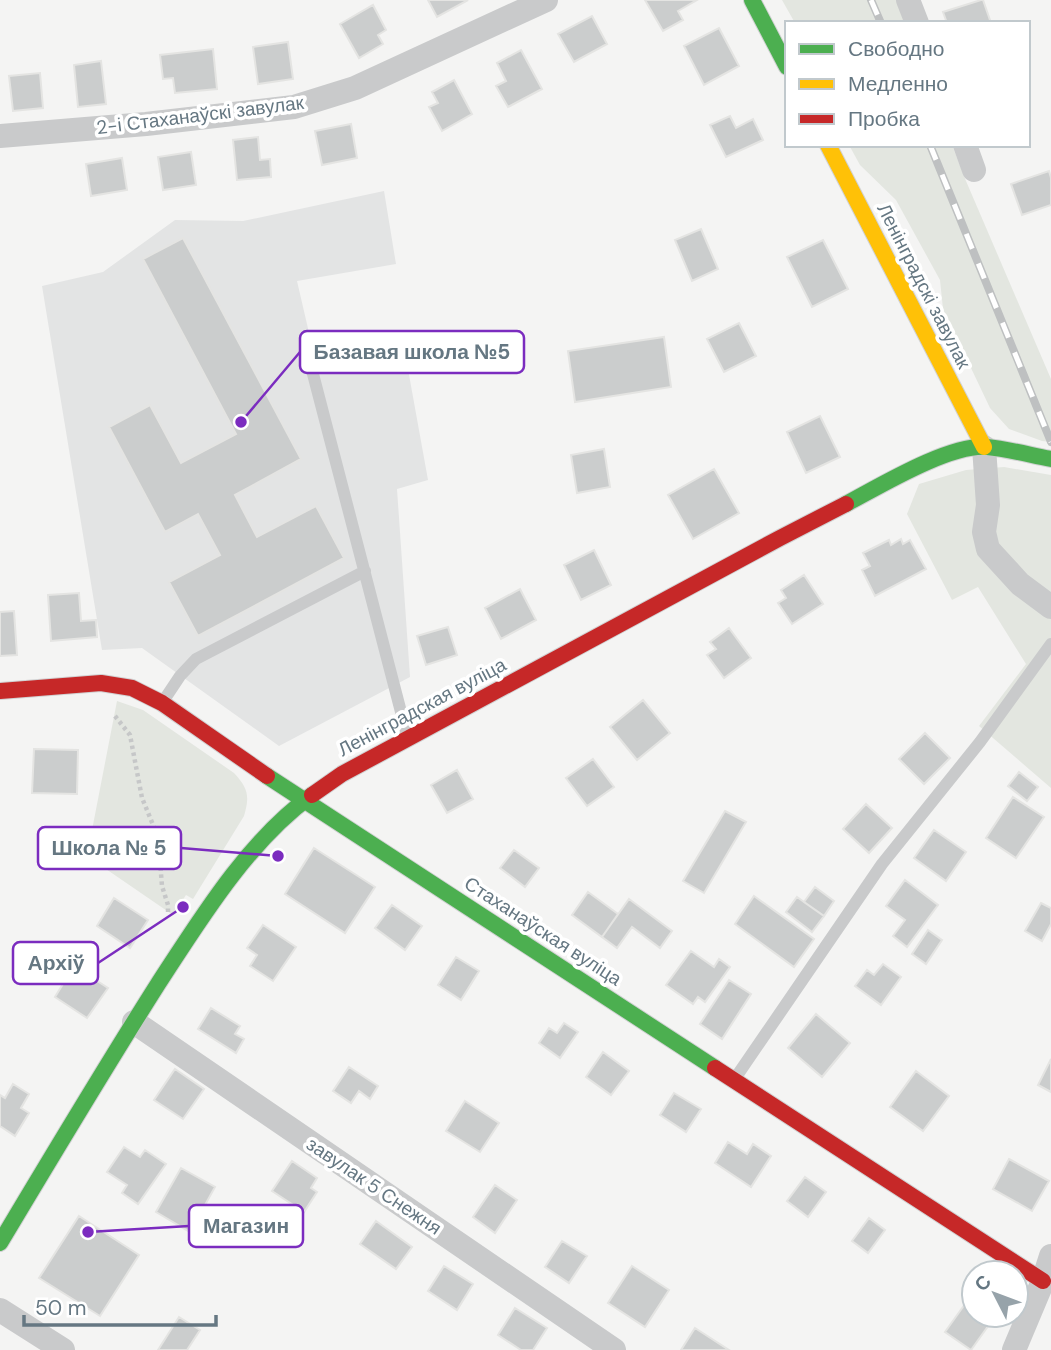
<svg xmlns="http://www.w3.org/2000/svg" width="1051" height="1350" font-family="'DM Sans',sans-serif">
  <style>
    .built { fill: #e3e4e4 }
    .green { fill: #e3e6e0 }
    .building { fill: #cbcdcd; stroke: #e4e4e2; stroke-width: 2 }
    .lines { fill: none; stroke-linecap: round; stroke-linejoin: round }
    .fast-casing { stroke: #d1d2d3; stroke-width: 18 }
    .slow-casing { stroke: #d1d2d3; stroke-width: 18 }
    .jam-casing { stroke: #d1d2d3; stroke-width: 18 }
    .path { stroke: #c6c7c8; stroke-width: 4.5; stroke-dasharray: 3.5 3.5; stroke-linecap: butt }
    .lane { stroke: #c9cacb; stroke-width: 12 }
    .street { stroke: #c9cacb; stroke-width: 24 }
    .fast { stroke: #4caf50; stroke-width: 16 }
    .slow { stroke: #ffc107; stroke-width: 16 }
    .jam { stroke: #c62828; stroke-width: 16 }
    .rail-casing { stroke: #bec0c1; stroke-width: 8 }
    .rail { stroke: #fff; stroke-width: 5; stroke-dasharray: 16; stroke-linecap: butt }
    .labels { text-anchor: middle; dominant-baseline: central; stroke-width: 7; stroke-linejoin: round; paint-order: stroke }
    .street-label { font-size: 19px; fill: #657782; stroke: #fff }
    .leader { fill: none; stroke: #7b2cbf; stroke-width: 2.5 }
    .callout-dot { fill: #7b2cbf; stroke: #fff; stroke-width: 2.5 }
    .callout { fill: #fff; stroke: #7b2cbf; stroke-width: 2.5 }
    .callout-label { font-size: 21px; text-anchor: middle; font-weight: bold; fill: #657782 }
  </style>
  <rect width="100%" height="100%" fill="#f4f4f3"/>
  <path class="built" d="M384,191L396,264L297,281L316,363L404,347L428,480L397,489L410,677L279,746L142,648L102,650L42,286L103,272L175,220L243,221Z"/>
  <path class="green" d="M782,0H896L905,23H795Z
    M849,145H952L966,181L1051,379V442L1042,441L1009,429L990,408L943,309L940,280L896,200L860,165Z
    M1004,467L1051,475V788L979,726L1026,664L978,587L952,600L907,514L919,484L966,470Z
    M117,701L143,710L234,773C248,788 250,796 244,816L193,899L186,895L173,915L87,856Z"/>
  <path class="building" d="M428,0H468L437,17Z
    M645,0H697L678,11L683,20L663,31Z
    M981,0H983L991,23H947L943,12Z
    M373,5L386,30L378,35L383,44L359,58L340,24Z
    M592,16L607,44L574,62L558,34Z
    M719,28L739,66L704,85L684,46Z
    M288,42L293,79L258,84L253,47Z
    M213,49L217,89L175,93L173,78L163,79L160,55Z
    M521,50L542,89L508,107L496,86L506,81L497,63Z
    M101,61L106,104L78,107L74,65Z
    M40,73L43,108L13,111L9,76Z
    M454,80L472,114L442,131L429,107L438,103L432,92Z
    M730,116L736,128L753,119L763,140L726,157L710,125Z
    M351,124L357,158L322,165L315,131Z
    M258,137L260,160L270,159L271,177L237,180L233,140Z
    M191,152L196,185L163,190L158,157Z
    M122,158L127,190L91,196L86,164Z
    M1049,171L1051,178V205L1022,215L1011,184Z
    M701,229L718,269L692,281L675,240Z
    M183,238L301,459L235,495L257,537L316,506L344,558L198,636L169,582L220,555L198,514L165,532L109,427L150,405L181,463L236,434L143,259Z
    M823,240L848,289L812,307L787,257Z
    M739,323L756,356L724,372L707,339Z
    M664,337L671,387L575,402L568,351Z
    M820,416L840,457L806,473L787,432Z
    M604,449L610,487L577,493L571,455Z
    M714,469L739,513L693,539L668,495Z
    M901,539L903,544L910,540L926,569L875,596L862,570L870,566L863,553L889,540L891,545Z
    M594,550L611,585L581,600L564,565Z
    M804,575L823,604L792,624L778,603L786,598L781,590Z
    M520,589L536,620L501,639L485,608Z
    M79,593L81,621L96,620L97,637L51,641L48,595Z
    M14,611L17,655L0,656V612Z
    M448,627L457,655L426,665L417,636Z
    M729,628L751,658L724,678L707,655L716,649L710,642Z
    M643,700L670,733L637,760L610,727Z
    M925,733L950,758L924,784L899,759Z
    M34,749L78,750L77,794L32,793Z
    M593,759L614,787L587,806L566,778Z
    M457,770L473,799L447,813L431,785Z
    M1019,772L1038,787L1027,801L1008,786Z
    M1013,797L1044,817L1016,858L986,838Z
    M866,804L892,828L869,853L843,829Z
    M725,811L746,822L704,893L683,881Z
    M934,830L966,852L946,881L914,858Z
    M314,848L375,887L345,933L285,894Z
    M514,850L539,868L525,887L500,868Z
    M905,880L938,905L907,947L893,936L905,920L886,906Z
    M815,887L834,901L824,916L804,902Z
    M588,892L618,914L602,937L572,915Z
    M754,896L814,939L794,967L735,924Z
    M797,897L824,916L812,932L786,912Z
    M114,898L148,920L130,948L97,926Z
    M629,899L672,931L660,948L632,927L617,948L602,937Z
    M1041,903L1051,908V924L1042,941L1025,931Z
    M392,905L422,926L405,950L375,928Z
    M263,925L296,947L273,981L250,966L257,955L247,948Z
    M928,930L942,940L926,964L912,954Z
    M691,951L714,967L719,959L730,967L705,1002L698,997L693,1004L666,985Z
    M456,957L479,971L461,1000L438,985Z
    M883,964L901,977L881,1005L855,986L867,970L874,975Z
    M74,966L108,988L87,1018L55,997Z
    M729,980L751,994L722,1039L700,1024Z
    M211,1008L240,1026L235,1034L244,1039L236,1053L198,1029Z
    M816,1014L850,1043L822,1077L788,1048Z
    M564,1023L578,1032L560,1058L539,1043L549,1028L557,1033Z
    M603,1052L629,1071L611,1095L586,1077Z
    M1051,1059V1092L1038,1085Z
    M349,1067L378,1086L370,1099L359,1091L351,1103L333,1091Z
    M175,1069L204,1089L183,1119L154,1100Z
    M916,1071L949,1096L923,1131L890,1107Z
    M13,1084L29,1094L21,1108L29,1113L15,1136L0,1126V1095L5,1098Z
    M674,1093L701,1109L686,1132L660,1115Z
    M465,1101L499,1123L480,1152L446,1131Z
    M728,1142L747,1154L753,1144L771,1156L751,1187L715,1163Z
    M124,1147L140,1157L145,1150L166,1164L138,1204L122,1193L127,1185L107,1172Z
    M1009,1159L1049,1181L1032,1211L993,1189Z
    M292,1161L317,1178L311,1188L317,1192L304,1212L272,1191Z
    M181,1168L215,1187L190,1232L156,1212Z
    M805,1177L826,1192L808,1217L787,1201Z
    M495,1185L517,1200L495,1233L473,1217Z
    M79,1216L139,1255L100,1316L39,1278Z
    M869,1218L885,1230L868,1253L852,1241Z
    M376,1221L412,1247L396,1269L360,1244Z
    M562,1241L587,1256L569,1283L545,1267Z
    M444,1266L473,1284L457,1310L428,1291Z
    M632,1266L669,1290L645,1327L608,1303Z
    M965,1304L974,1310V1315H981L991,1322L971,1350L945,1332Z
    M515,1308L547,1328L533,1350H521L498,1335Z
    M179,1317L200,1330L187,1350H158Z
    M695,1328L729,1350H681Z"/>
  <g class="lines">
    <g class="fast-casing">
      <path id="fast" d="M752,0L787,67
        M846,504C880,486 949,444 987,447C1008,449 1030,455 1051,459
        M267,776L715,1068
        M0,1243C52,1156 104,1069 158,984C201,918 248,841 312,795"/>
    </g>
    <g class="slow-casing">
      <path id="slow" d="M828,145L984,447"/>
    </g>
    <g class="jam-casing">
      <path id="jam" d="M0,691L101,683L132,688L162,703L267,776
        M312,795L342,774L780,538L846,504
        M715,1068L1043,1281"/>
    </g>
    <path class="path" d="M115,716L130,735L142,798L158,837L162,886L168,905V913"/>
    <path class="lane" d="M313,374L407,735
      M162,703L180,676L196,659L365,571
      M734,1080L882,864L980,742L1051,644"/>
    <path class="street" d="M908,0L917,23
      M0,136L146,124L294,107L355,88L546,0
      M965,145L974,170
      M984,447L988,505L984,532L988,549L1020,584L1051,607
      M134,1022L614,1350
      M0,1310L63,1350
      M1014,1350L1043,1281L1051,1256"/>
    <use href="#fast" class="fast"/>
    <use href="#slow" class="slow"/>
    <use href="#jam" class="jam"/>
    <g class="rail-casing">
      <path id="rail" d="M871,0L881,23
        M930,145L1051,442"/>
    </g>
    <use href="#rail" class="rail"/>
  </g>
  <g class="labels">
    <g class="street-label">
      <text transform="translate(200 115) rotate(-7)">2-і Стаханаўскі завулак</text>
      <text transform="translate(924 286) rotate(63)">Ленінградскі завулак</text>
      <text transform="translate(422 707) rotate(-28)">Ленінградская вуліца</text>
      <text transform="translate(543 931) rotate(33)">Стаханаўская вуліца</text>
      <text transform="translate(374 1186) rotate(34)">завулак 5 Снежня</text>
    </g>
  </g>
  <path class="leader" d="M241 422L300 352M278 856L181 848M183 907L98 963M88 1232L189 1226"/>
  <g class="callout-dot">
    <circle cx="241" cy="422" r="7"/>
    <circle cx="278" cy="856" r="7"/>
    <circle cx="183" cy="907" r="7"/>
    <circle cx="88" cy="1232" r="7"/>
  </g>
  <g class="callout">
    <rect x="300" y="331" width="224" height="42" rx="7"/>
    <rect x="38" y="827" width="143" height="42" rx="7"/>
    <rect x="13" y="942" width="85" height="42" rx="7"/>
    <rect x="189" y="1205" width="114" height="42" rx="7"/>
  </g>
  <g class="callout-label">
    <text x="412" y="359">Базавая школа №5</text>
    <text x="109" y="855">Школа № 5</text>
    <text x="56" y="970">Архіў</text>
    <text x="246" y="1233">Магазин</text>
  </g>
  <rect x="785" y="21" width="245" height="126" fill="#ffffff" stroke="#c1c9cd" stroke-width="2"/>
  <rect x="799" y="44" width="35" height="10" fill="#4caf50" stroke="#c1c9cd" stroke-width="2"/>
  <text x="848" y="56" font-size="21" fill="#657782">Свободно</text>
  <rect x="799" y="79" width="35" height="10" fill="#ffc107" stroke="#c1c9cd" stroke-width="2"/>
  <text x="848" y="91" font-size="21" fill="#657782">Медленно</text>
  <rect x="799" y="114" width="35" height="10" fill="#c62828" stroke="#c1c9cd" stroke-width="2"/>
  <text x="848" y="126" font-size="21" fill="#657782">Пробка</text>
  <g transform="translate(995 1294) rotate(312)"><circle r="33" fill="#ffffff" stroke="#c1c9cd" stroke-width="2"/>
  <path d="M0-5L12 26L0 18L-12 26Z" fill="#97a3aa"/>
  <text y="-10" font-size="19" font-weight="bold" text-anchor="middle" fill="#657782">С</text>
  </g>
  <path d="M24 1315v10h192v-10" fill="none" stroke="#657782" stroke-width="3.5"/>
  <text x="35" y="1315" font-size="21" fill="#657782" stroke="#ffffff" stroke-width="5" paint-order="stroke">50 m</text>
</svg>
